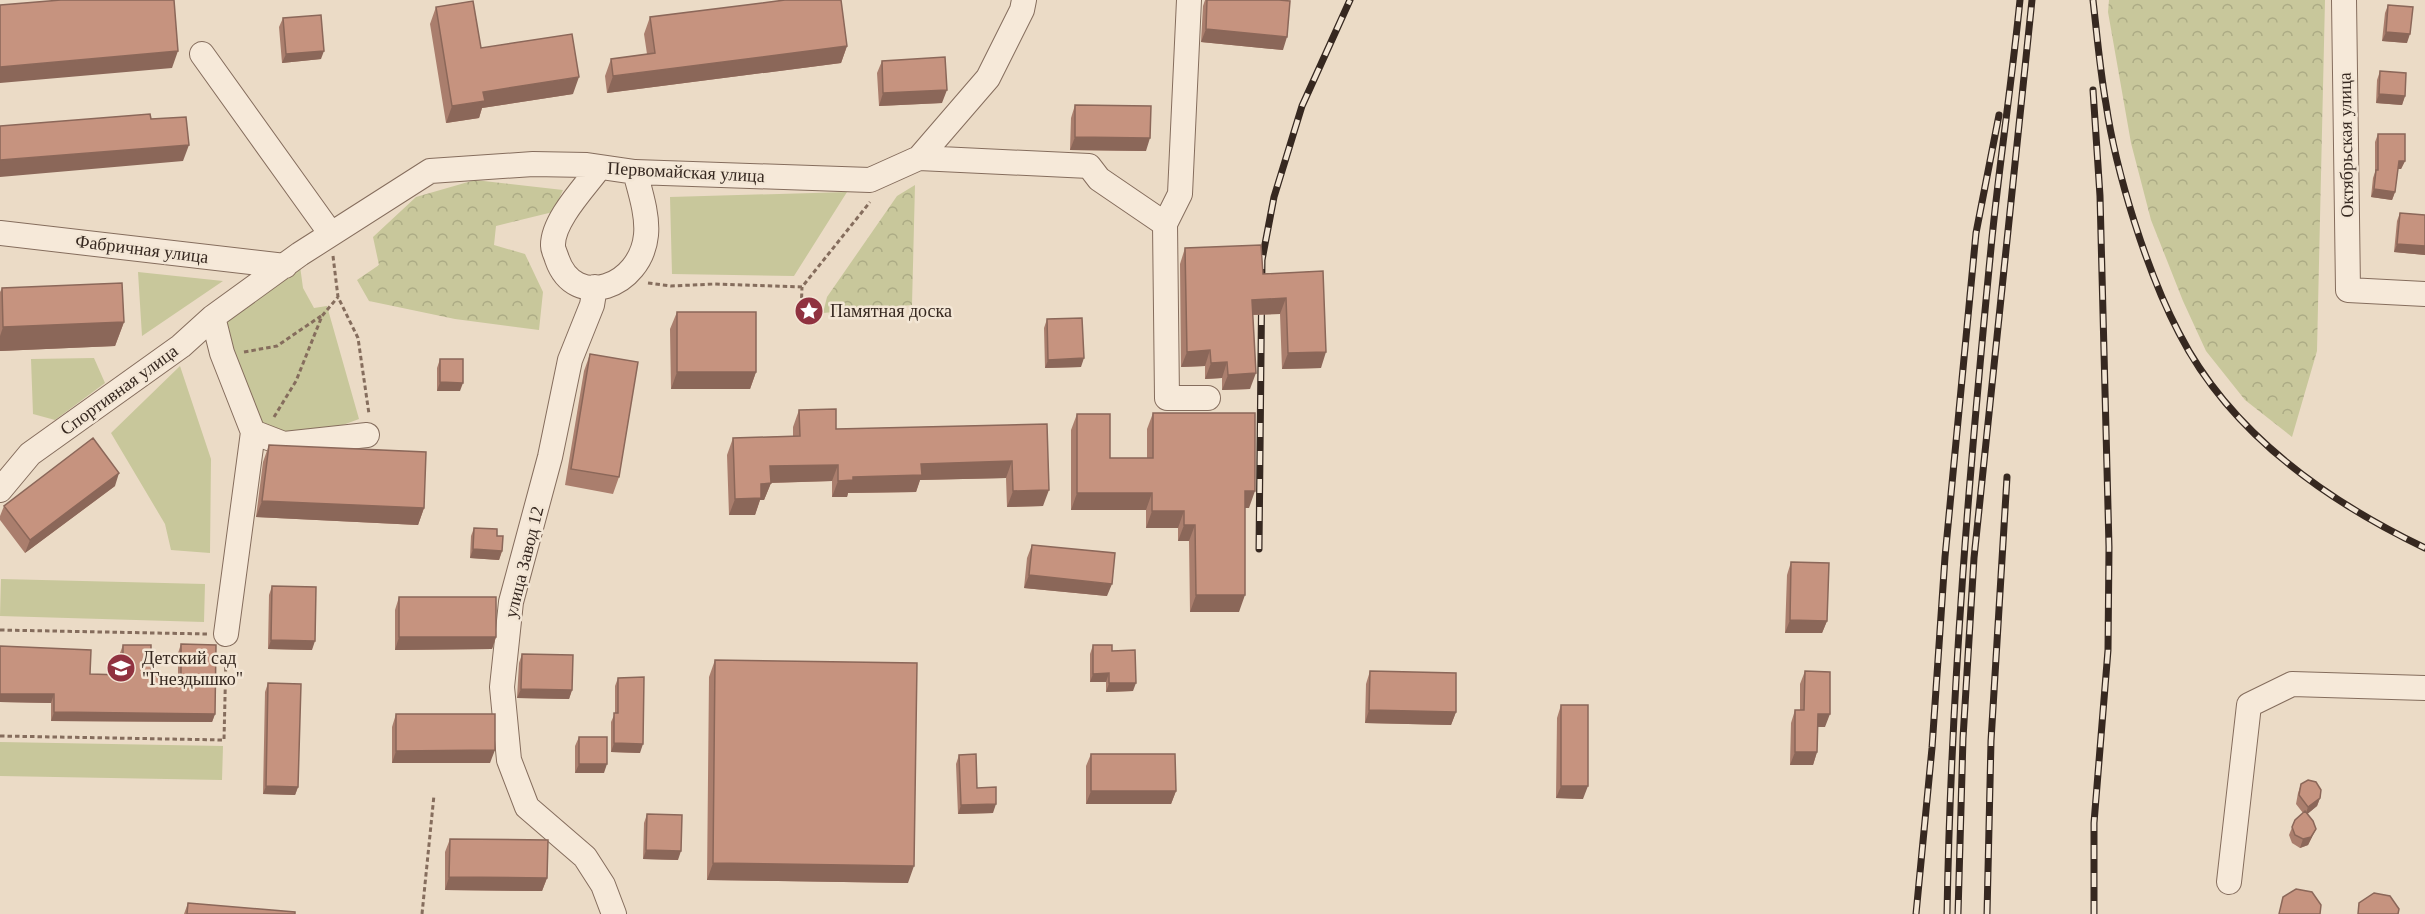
<svg xmlns="http://www.w3.org/2000/svg" width="2425" height="914" font-family="'Times New Roman',serif">
  <style>
    .green { fill: #c8c79b }
    .forest { fill: url(#forest-crowns) }
    .lines { fill: none; stroke-linecap: round; stroke-linejoin: round }
    .minor-casing { stroke: #856d5d; stroke-width: 26 }
    .path { stroke: #856d5d; stroke-width: 3; stroke-dasharray: 4.5 3; stroke-linecap: butt }
    .minor { stroke: #f6e9d9; stroke-width: 24 }
    .rail-casing { stroke: #362820; stroke-width: 7 }
    .rail { stroke: #f3e6d5; stroke-width: 4.5; stroke-dasharray: 14; stroke-linecap: butt }
    .wall { fill: #aa7e6d }
    .shaded-wall { fill: #8b6759 }
    .building { fill: #c6937f; stroke: #8b6759; stroke-width: 1.5 }
    .labels { text-anchor: middle; dominant-baseline: central; stroke-width: 5; stroke-linejoin: round; paint-order: stroke }
    .street-label { font-size: 18px; fill: #362820; stroke: #f3e6d5 }
    .poi-label { font-size: 18px; fill: #362820; stroke: #f3e6d5; text-anchor: start }
  </style>
  <defs>
    <pattern id="forest-crowns" width="20" height="18" patternUnits="userSpaceOnUse" patternTransform="scale(1.5)"><rect width="20" height="18" fill="#c8c79b"/><path d="M2 6a3 3 0 1 1 6 0M12 15a3 3 0 1 1 6 0" fill="none" stroke="#acab85"/></pattern>
  </defs>
  <rect width="100%" height="100%" fill="#ebdbc6"/>
  <path class="green" d="M847,192L794,276L672,274L670,197Z
    M300,266L303,288L314,308L327,306L359,419L324,432L268,439L215,350L230,314Z
    M138,272L223,281L142,336Z
    M94,358L105,383L55,420L33,414L31,359Z
    M180,366L211,459L210,553L171,550L165,524L111,433Z
    M1,579L205,584L204,622L0,616Z
    M0,742L223,746L222,780L0,776Z"/>
  <path class="forest" d="M2109,0H2325L2317,351L2292,437L2245,400L2206,351L2183,301L2151,220L2131,143L2108,12Z
    M475,180L563,190L553,212L496,226L494,245L525,254L543,292L539,330L455,319L369,301L357,280L379,265L373,237L416,197Z
    M915,185L912,305L823,313L827,297L897,196Z"/>
  <g class="lines">
    <g class="minor-casing">
      <path id="minor" d="M2344,0L2348,290L2425,294
        M202,54L331,234
        M919,158L1089,166L1099,179L1165,224L1167,398H1208
        M599,168C585,187 552,221 553,246C553,250 556,255 557,259C575,311 641,287 646,235C648,215 640,191 635,172
        M1165,224L1180,194L1189,0
        M0,233L285,266
        M595,287L592,305L570,360L550,457L511,602L502,687L509,760L527,807L585,857L603,885L614,914
        M213,317L222,353L253,432L284,444L367,435
        M0,490L30,454L181,346L213,317L300,254L430,171L533,164L587,165L635,172L870,180L919,158L988,78L1022,10L1024,0
        M226,634L253,432
        M2229,882L2249,705L2292,684L2425,688"/>
    </g>
    <path class="path" d="M333,256L338,297L358,338L369,414
      M648,283L671,286L715,284L802,287L870,202
      M801,313L802,287
      M244,352L277,346L321,316
      M274,417L296,381L322,316L338,297
      M0,630L207,634
      M0,736L224,740L226,655
      M422,914L434,795"/>
    <use href="#minor" class="minor"/>
    <g class="rail-casing">
      <path id="rail" d="M2093,0C2097,35 2100,70 2106,104C2116,173 2147,272 2179,333C2230,433 2327,501 2425,548
        M2093,90L2100,196L2109,547L2108,650L2094,823V914
        M1259,549L1262,260L1274,197L1302,106L1350,0
        M1916,914L1932,748L1945,557L1976,233L1999,115
        M1947,914C1951,688 1970,463 1992,238C2000,159 2012,80 2020,0
        M1958,914L1963,738L1974,558L2032,0
        M1987,914L1991,741L2007,477"/>
    </g>
    <use href="#rail" class="rail"/>
  </g>
  <path class="wall" d="M1205,0H1279L1283,50L1201,42L1203,6Z
    M2388,5L2407,43L2382,41L2385,13Z
    M436,7L481,48L573,94L482,108L479,118L446,123L430,24Z
    M650,17L847,46L841,63L607,93L605,76L611,59L647,54L644,34Z
    M283,18L321,59L282,63L279,27Z
    M882,61L942,103L879,106L877,73Z
    M2380,71L2405,96L2402,105L2376,103L2377,80Z
    M1075,105L1146,151L1070,150L1071,118Z
    M2378,134L2405,161L2401,169H2398L2395,192L2392,200L2371,197L2373,178L2375,172V142Z
    M2400,213L2425,215V255L2394,252L2397,221Z
    M1185,248L1263,274L1323,271L1321,368L1282,369L1280,314L1253,315L1250,389L1222,390V378L1205,379V366L1181,367L1180,264Z
    M2,288L124,322L115,346L0,351V292Z
    M677,312L756,372L750,389H671L670,329Z
    M1047,319L1081,367L1045,368L1044,328Z
    M590,354L619,477L613,494L565,485L584,371Z
    M440,359L460,391H437V368Z
    M799,410L836,429L1047,424L1043,506L1007,507L1006,478L920,480L916,492L848,493L847,497H832V481L771,483L764,500H760L755,515H729L727,455L733,438L793,436V427Z
    M1153,413L1249,508H1245L1239,612H1190L1189,541H1178V528H1146V510H1071V430L1077,414L1110,458H1147V429Z
    M269,445L424,508L418,525L256,517L263,462Z
    M115,486L25,553L0,520V516L4,506Z
    M474,528L497,536L502,551L499,560L470,558L471,536Z
    M1032,545L1107,596L1024,588L1027,558Z
    M1791,562L1827,621L1822,633H1785L1787,575Z
    M272,586L312,650L268,649L269,595Z
    M399,597L496,637L492,649L395,650V610Z
    M181,644L215,714L212,722L51,721V703L0,702V646L90,674L120,675V653L123,645L151,676L178,677V653Z
    M1093,645L1112,651L1133,691L1106,692V682H1090V654Z
    M522,654L572,690L569,699L517,698L519,663Z
    M715,660L908,883L707,880L709,677Z
    M1370,671L1456,712L1451,725L1365,723L1366,684Z
    M1805,671L1825,727H1818L1817,752L1813,765H1790L1791,723L1795,710H1800V684Z
    M618,678L640,753L611,752V722L615,713V686Z
    M268,683L298,787L295,795L263,794L265,692Z
    M1561,705L1583,799L1556,798L1557,718Z
    M396,714L490,763H392V727Z
    M579,737L604,773H575V746Z
    M1091,754L1176,791L1171,804H1086V766Z
    M959,755L977,788L993,813L958,814L956,764Z
    M2301,784L2320,798L2317,806L2307,814L2312,837L2308,845L2300,848L2292,843L2289,835L2295,820L2303,813L2296,804L2298,793Z
    M647,814L678,860L643,859L644,823Z
    M450,839L547,878L542,891L445,890V852Z
    M188,903L295,914H184Z"/>
  <path class="shaded-wall" d="M1206,29L1287,37L1283,50L1201,42Z
    M2386,32L2410,34L2407,43L2382,41Z
    M847,46L841,63L607,93L613,76Z
    M178,51L172,68L0,83V67Z
    M324,51L321,59L282,63L286,54Z
    M579,77L573,94L482,108L479,118L446,123L452,106L483,92Z
    M947,90L942,103L879,106L883,93Z
    M2379,94L2405,96L2402,105L2376,103Z
    M1075,137L1150,138L1146,151L1070,150Z
    M189,145L183,161L0,177V160Z
    M2399,161H2405L2401,169H2396Z
    M2374,189L2395,192L2392,200L2371,197Z
    M2397,244L2425,246V255L2394,252Z
    M1286,298L1280,314L1246,315L1252,300Z
    M124,322L115,346L0,351V336L3,327Z
    M1210,350L1205,366L1181,367L1187,352Z
    M1326,352L1321,368L1282,369L1288,353Z
    M1084,358L1081,367L1045,368L1048,360Z
    M1227,362L1222,378L1205,379L1211,363Z
    M677,372H756L750,389H671Z
    M1256,373L1250,389L1222,390L1228,375Z
    M440,382L463,383L460,391H437Z
    M1012,461L1006,478L920,480L916,492L848,493L847,497H832L838,481L853,477L921,464Z
    M838,465L832,481L764,483L770,466Z
    M119,473L115,486L25,553L30,540Z
    M771,483L764,500H760L755,515H729L735,499L761,484Z
    M1049,490L1043,506L1007,507L1013,491Z
    M1245,491H1255L1249,508H1239Z
    M1077,493H1152L1146,510H1071Z
    M262,501L424,508L418,525L256,517Z
    M1152,511H1184L1178,528H1146Z
    M1184,525H1195L1189,541H1178Z
    M473,549L502,551L499,560L470,558Z
    M1029,575L1112,584L1107,596L1024,588Z
    M1196,595H1245L1239,612H1190Z
    M1790,620L1827,621L1822,633H1785Z
    M399,637H496L492,649L395,650Z
    M271,640L315,641L312,650L268,649Z
    M1109,673L1106,682H1090L1093,674Z
    M1109,683H1136L1133,691L1106,692Z
    M521,689L572,690L569,699L517,698Z
    M0,694H54L51,703L0,702Z
    M1369,710L1456,712L1451,725L1365,723Z
    M54,712L215,714L212,722L51,721Z
    M1818,714H1830L1825,727H1813Z
    M614,743L643,744L640,753L611,752Z
    M495,750L490,763H392L396,751Z
    M1795,752H1817L1813,765H1790Z
    M579,764H607L604,773H575Z
    M266,786L298,787L295,795L263,794Z
    M1561,786H1588L1583,799L1556,798Z
    M1091,791H1176L1171,804H1086Z
    M2320,798L2317,806L2305,816L2308,807Z
    M996,804L993,813L958,814L961,805Z
    M2316,829L2308,845L2300,848L2303,839Z
    M646,850L681,851L678,860L643,859Z
    M713,863L914,866L908,883L707,880Z
    M449,877L547,878L542,891L445,890Z"/>
  <path class="building" d="M61,0H174L178,51L0,67V5Z
    M785,0H841L847,46L613,76L611,59L655,53L650,17Z
    M1207,0H1279L1290,1L1287,37L1206,29Z
    M473,1L481,48L572,34L579,77L483,92L485,101L452,106L436,7Z
    M2388,5L2413,7L2410,34L2386,32Z
    M321,15L324,51L286,54L283,18Z
    M945,57L947,90L883,93L882,61Z
    M2380,71L2406,73L2405,96L2379,94Z
    M1075,105L1151,106L1150,138L1075,137Z
    M150,114L151,119L186,117L189,145L0,160V126Z
    M2378,134H2405V161H2399L2395,192L2374,189L2376,170H2378Z
    M2400,213L2425,215V246L2397,244Z
    M1261,245L1263,274L1323,271L1326,352L1288,353L1286,298L1252,300L1256,373L1228,375L1227,362L1211,363L1210,350L1187,352L1185,248Z
    M122,283L124,322L3,327L2,288Z
    M677,312H756V372H677Z
    M1082,318L1084,358L1048,360L1047,319Z
    M590,354L638,362L619,477L571,469Z
    M440,359H463V383L440,382Z
    M836,409V429L1047,424L1049,490L1013,491L1012,461L921,464L922,475L853,477V480L838,481V465L770,466L771,483L761,484V498L735,499L733,438L800,436L799,410Z
    M1153,413H1255V491H1245V595H1196L1195,525H1184V511H1152V493H1077V414H1110V458H1153Z
    M93,438L119,473L30,540L4,506Z
    M269,445L426,452L424,508L262,501Z
    M474,528L497,529V536H503L502,551L473,549Z
    M1032,545L1115,553L1112,584L1029,575Z
    M1791,562L1829,563L1827,621L1790,620Z
    M272,586L316,587L315,641L271,640Z
    M399,597H496V637H399Z
    M181,644L216,645L215,714L54,712V694H0V646L91,650L90,674L123,675V645H151V676L181,677Z
    M1093,645H1112V651L1135,650L1136,683H1109V673L1093,674Z
    M522,654L573,655L572,690L521,689Z
    M715,660L917,663L914,866L713,863Z
    M1370,671L1456,673V712L1369,710Z
    M1805,671L1830,672V714H1818L1817,752H1795V710H1804Z
    M644,677L643,744L614,743V713H618V678Z
    M268,683L301,684L298,787L266,786Z
    M1561,705H1588V786H1561Z
    M396,714H495V750L396,751Z
    M579,737H607V764H579Z
    M976,754L977,788L996,787V804L961,805L959,755Z
    M1091,754H1175L1176,791H1091Z
    M2308,780L2316,782L2321,790L2320,798L2308,807L2299,795L2301,784Z
    M2305,811L2313,821L2316,829L2311,837L2303,839L2295,835L2292,827L2295,820Z
    M647,814L682,815L681,851L646,850Z
    M450,839L548,840L547,878L449,877Z
    M2296,889L2312,892L2321,905L2320,914H2279L2283,897Z
    M2374,893L2390,896L2399,909L2398,914H2358L2359,903Z
    M188,903L295,912V914H187Z"/>
  <defs>
    <g id="sight-disc" transform="scale(1.5)"><circle r="9.5" fill="#903240" stroke="#f3e6d5"/><path d="M0-6L1.8-2.2L6-1.7L2.9 1.2L3.7 5.4L0 3.3L-3.7 5.4L-2.9 1.2L-6-1.7L-1.8-2.2Z" fill="#fff"/></g>
    <g id="school-disc" transform="scale(1.5)"><circle r="9.5" fill="#903240" stroke="#f3e6d5"/><path d="M0-5L7-2L0 1L-7-2ZM-4 1L0 2.5L4 1V4Q0 6-4 4Z" fill="#fff"/></g>
  </defs>
  <g fill-rule="evenodd">
    <use href="#sight-disc" x="809" y="311"/>
    <use href="#school-disc" x="121" y="668"/>
  </g>
  <g class="labels">
    <g class="street-label">
      <text transform="translate(2346 145) rotate(-91)">Октябрьская улица</text>
      <text transform="translate(686 172) rotate(3)">Первомайская улица</text>
      <text transform="translate(142 249) rotate(7)">Фабричная улица</text>
      <text transform="translate(119 390) rotate(-36)">Спортивная улица</text>
      <text transform="translate(524 562) rotate(-76)">улица Завод 12</text>
    </g>
    <g class="poi-label">
      <text x="830" y="311">Памятная доска</text>
      <text x="142" y="658">Детский сад<tspan x="142" dy="21">"Гнездышко"</tspan></text>
    </g>
  </g>
</svg>
